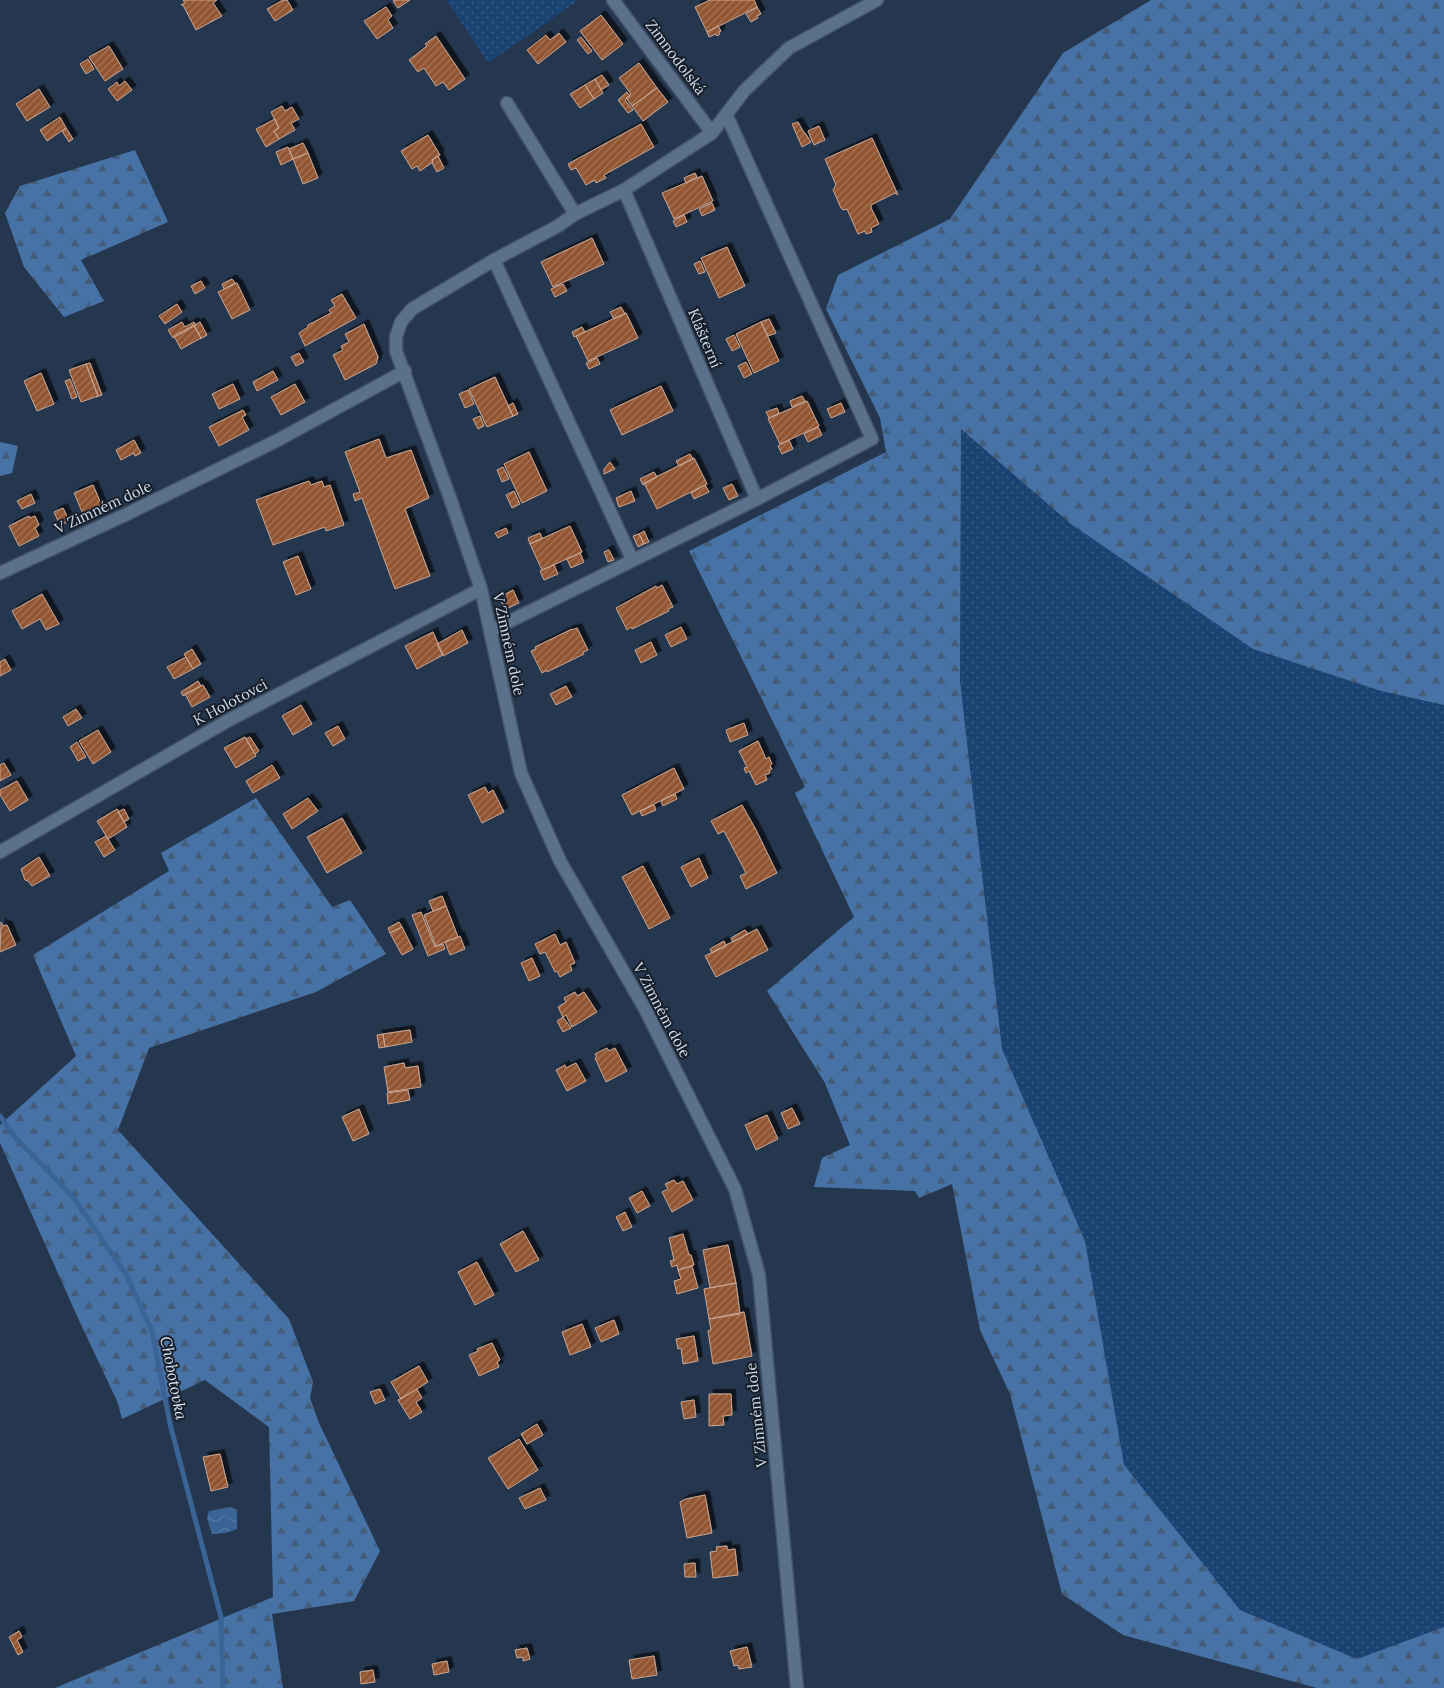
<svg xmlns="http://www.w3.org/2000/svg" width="1444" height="1688" font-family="Lora,serif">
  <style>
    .grass { fill: url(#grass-dots) }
    .forest { fill: url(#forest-firs) }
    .water { fill: url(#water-waves) }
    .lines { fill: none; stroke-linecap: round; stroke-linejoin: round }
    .stream { stroke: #3a6396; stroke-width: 5 }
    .building { fill: url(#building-hatch); stroke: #c9a794; filter: url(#shadow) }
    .minor-casing { stroke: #435367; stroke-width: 15 }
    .minor { stroke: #5b708a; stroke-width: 12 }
    .labels { text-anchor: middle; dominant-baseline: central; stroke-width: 4; stroke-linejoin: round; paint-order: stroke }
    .street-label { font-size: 15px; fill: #cfdbea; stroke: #161e29 }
    .water-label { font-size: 16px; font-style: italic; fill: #d8e4f4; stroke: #161e29 }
  </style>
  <defs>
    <pattern id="grass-dots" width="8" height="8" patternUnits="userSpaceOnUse" patternTransform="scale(1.25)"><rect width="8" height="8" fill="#1a4372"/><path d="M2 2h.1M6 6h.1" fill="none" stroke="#3a5e86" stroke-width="1.8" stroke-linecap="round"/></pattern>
    <pattern id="forest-firs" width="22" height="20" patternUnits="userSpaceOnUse" patternTransform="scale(1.25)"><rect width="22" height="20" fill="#4772a5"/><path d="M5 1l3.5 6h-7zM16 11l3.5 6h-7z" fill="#435c7a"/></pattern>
    <pattern id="water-waves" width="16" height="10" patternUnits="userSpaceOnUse" patternTransform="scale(1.25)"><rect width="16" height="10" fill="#3a6396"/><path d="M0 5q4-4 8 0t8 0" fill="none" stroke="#5579a5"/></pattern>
    <pattern id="building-hatch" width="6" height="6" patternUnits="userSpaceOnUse" patternTransform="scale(1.25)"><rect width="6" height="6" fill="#925532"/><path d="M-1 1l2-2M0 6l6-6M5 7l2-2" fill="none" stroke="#a5755a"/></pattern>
    <filter id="shadow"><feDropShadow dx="4.5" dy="-4.5" stdDeviation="0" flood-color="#0009"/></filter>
  </defs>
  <rect width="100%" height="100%" fill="#25374f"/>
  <path class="grass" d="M446,0H579L488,63Z
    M961,429L1071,524L1253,649L1381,691L1444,705V1627L1357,1659L1240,1610L1124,1466L1085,1241L1002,1049L960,681Z"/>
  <path class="forest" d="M1151,0H1444V705L1381,691L1253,649L1071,524L961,429L960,681L1002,1049L1085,1241L1124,1465L1240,1610L1357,1659L1444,1627V1688H1317L1123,1635L1062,1594L1010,1394L980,1330L952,1184L919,1198L915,1191L814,1187L822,1158L850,1145L825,1083L767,991L854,917L795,793L805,787L689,551L886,452L880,418L826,309L838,275L950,219L1063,53Z
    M135,150L168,222L81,260L104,301L64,317L24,267L5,213L20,186Z
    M0,442L18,446L12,473L0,476Z
    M256,798L332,907L350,900L386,954L316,992L149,1048L118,1130L289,1319L313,1382L310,1398L319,1423L380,1551L354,1601L272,1614L283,1688H55L273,1597L269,1427L205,1380L122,1419L117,1401L77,1316L0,1143V1125L76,1056L33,955L169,871L161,853Z"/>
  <path class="water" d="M230,1507L237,1510V1529L226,1533L212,1534L207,1518L209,1511Z"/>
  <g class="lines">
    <path class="stream" d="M0,1116L15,1137L73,1197L127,1276L152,1331L170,1424L221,1617L223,1688"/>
  </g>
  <path class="building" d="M183,0H217L213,3L222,16L196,30L183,5H181L185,3Z
    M283,0H287L293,10L275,21L267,9Z
    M394,0H410L398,8L393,1Z
    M710,0H754L757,7L707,32L695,7Z
    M386,7L392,16L388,20L393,28L377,39L364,21Z
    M757,7L761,14L757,16L758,18L751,22L746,14Z
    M601,15L623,44L602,60L580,31Z
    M718,26L721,31L719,32L720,34L717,36L716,34L709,37L707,32Z
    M559,33L566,42L538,64L527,50L546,35L550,40Z
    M436,36L465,79L449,90L443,82L436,86L424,68L418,72L409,60L427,46L425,44Z
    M581,37L592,51L588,54L577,40Z
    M109,46L123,69L105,81L89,57Z
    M88,59L94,69L86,74L80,64Z
    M639,63L657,88L632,106L626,98L631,94L619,78Z
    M602,75L609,85L601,90L595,79Z
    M595,79L603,93L594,99L585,85Z
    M125,81L132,90L117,101L108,89L117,82L119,86Z
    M585,85L594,99L580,108L570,94Z
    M657,88L668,102L643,121L632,106Z
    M39,89L50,107L27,121L16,104Z
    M627,92L630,96L625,100L633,110L628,113L618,100Z
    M282,106L285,111L292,107L299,119L291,123L295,130L279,139L274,131L279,128L271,112Z
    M60,117L66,128L47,141L40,130Z
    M275,119L279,128L274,131L279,139L266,147L256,129Z
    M798,122L804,133H805L811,142L802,147L792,124Z
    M641,124L654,147L604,175L606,178L596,183L595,180L586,185L576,168L571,170L568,164Z
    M819,126L825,140L814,145L808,131Z
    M66,128L73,139L69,142L62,131Z
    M428,135L440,155L432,160L433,162L420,171L417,166L412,169L401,151Z
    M872,138L898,195L895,193L871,205V208L879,224L871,228L872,232L866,234L865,231L858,234L847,209L843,210L841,208L833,190L836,185L825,159Z
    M303,143L308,153L293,159L289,149Z
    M288,147L293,159L281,165L276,152Z
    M308,153L318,178L303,184L293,159Z
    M438,156L444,168L437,172L432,163L433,162L432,160Z
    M695,173L697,177L686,183L684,178Z
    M702,176L713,201L674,219L662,193Z
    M712,203L715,210L702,216L699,209Z
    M684,215L687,222L676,227L673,221Z
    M592,238L604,264L553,287L541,262Z
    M727,247L745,286L719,298L701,258Z
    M700,261L705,272L699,274L694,264Z
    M232,279L235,283L224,289L222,284Z
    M201,281L205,288L195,294L191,286Z
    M237,283L250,310L232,319L218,292Z
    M563,284L567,291L555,297L551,289Z
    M342,294L356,318L305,346L299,333L308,327V325L331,313L329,310L335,306L331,300Z
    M177,304L182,312L165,324L159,316Z
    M621,307L625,314L614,319L610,312Z
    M626,313L638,338L588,361L576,336Z
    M769,319L776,333L768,336L761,322Z
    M182,322L185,327L194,322L196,325L173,338L168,330Z
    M200,322L207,335L200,339L201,338L194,326Z
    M761,322L779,361L754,373L736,334Z
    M364,324L378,357L376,364L345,380L333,355L343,350L341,346L349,342L345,334Z
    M194,325L201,338L181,349L174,336Z
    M582,327L585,332L574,337L572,332Z
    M734,335L740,347L732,351L726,339Z
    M299,353L304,362L296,366L291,357Z
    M597,358L600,364L589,369L586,363Z
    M746,362L752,374L744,378L738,366Z
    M90,363L102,395L96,397L98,396L86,364Z
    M86,364L98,396L81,402L69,370Z
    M273,371L278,380L257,391L253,382Z
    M41,373L54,404L37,411L24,381Z
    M495,377L513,416L487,427L469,389Z
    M70,379L77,397L72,399L65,381Z
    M233,384L240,399L219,409L212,394Z
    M295,384L305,402L281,415L271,397Z
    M661,386L673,411L622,435L610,410Z
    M468,390L474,404L465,408L459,394Z
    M802,396L805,401L792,407L790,401Z
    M807,401L819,426L780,444L768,419Z
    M513,403L518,414L511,417L513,416L508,406Z
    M841,403L845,412L831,418L827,409Z
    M777,408L779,413L769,418L766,412Z
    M243,410L246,415L242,417L249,430L219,446L209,427Z
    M480,416L484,426L478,429L473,419Z
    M818,427L822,435L808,442L804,434Z
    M379,439L386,458L411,450L429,498L405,509L430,576L395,589L362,498L355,501L353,494L360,492L345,452Z
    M134,440L141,453L135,456L134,453L121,460L116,450Z
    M789,440L793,449L782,454L778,446Z
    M529,452L547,491L522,503L504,464Z
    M690,454L693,459L679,466L676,461Z
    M694,458L707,484L657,509L644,483Z
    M610,462L615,469L604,474V469Z
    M503,467L509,479L502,482L497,470Z
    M654,472L657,477L643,485L640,479Z
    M309,481L311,485L322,481L324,487L330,485L344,525L326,531L325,527L273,545L256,500Z
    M732,484L738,496L729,500L723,488Z
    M93,485L102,506L83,514L74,493Z
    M705,485L709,492L694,499L691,493Z
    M514,491L520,504L512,508L506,495Z
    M631,491L635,501L619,507L616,498Z
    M31,494L35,503L22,509L17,501Z
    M63,508L69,521L60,525L54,512Z
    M29,516L30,518L35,516L39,525L35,528L39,536L19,546L9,526Z
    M570,526L582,552L542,570L530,544Z
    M506,528L508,533L498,538L495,533Z
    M644,531L649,542L644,544L639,534Z
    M540,533L542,538L530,544L528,538Z
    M639,534L644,544L638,547L633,536Z
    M609,550L614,560L608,562L604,552Z
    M580,553L584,562L571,568L567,559Z
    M298,556L311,589L296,595L283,562Z
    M554,565L558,574L544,580L540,571Z
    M662,585L673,607L668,609L669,611L632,629L631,627L627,630L616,608L656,586L657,588Z
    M513,590L519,603L506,609L505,608H503L502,605L503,604L499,600L501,599L500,597Z
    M42,594L59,624L46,630L40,619L22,629L12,611Z
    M681,627L687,639L671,647L665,635Z
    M577,628L588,650L583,652L584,654L547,672V670L542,673L531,651L536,649L535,647L572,629V630Z
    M462,630L468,643L443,656L437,644Z
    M433,632L443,655L417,669L405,646Z
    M651,642L657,655L641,663L635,650Z
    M192,649L201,664L193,669L184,654Z
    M186,657L193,669L174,679L167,667Z
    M5,659L11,670L0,676V662Z
    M198,681L201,686L183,696L181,692Z
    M203,685L210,697L192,707L185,694Z
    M566,686L572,697L556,705L550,694Z
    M301,705L312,724L293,735L282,716Z
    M76,709L82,718L68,726L63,717Z
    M744,723L748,735L730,742L726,730Z
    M338,726L345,739L333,746L325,733Z
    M98,730L111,752L93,764L79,741Z
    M245,737L256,756L236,768L224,748Z
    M250,737L259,751L255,754L246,739Z
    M758,741L766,759L769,757L772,764L770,766L772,769L769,771L770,773L765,775L767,780L756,785L749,771L746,773L744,768L747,767L739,751Z
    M77,742L86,757L78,761L70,747Z
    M4,763L11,775L0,781V765Z
    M272,765L280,778L253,793L246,781Z
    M674,768L684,789L632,815L622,795Z
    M17,781L28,800L10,811L0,795V790Z
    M485,787L488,793L493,790L504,812L482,823L468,795Z
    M675,794L677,799L663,806L661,801Z
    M308,798L318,811L292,829L283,814Z
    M654,805L656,810L642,816L640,811Z
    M742,805L756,830L777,873L746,889L740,876L746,873L724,831L718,834L711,821Z
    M117,809L127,827L108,839L97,821Z
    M124,809L129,819L124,822L118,812Z
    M342,818L362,853L327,873L307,837Z
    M106,836L115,850L104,857L95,842Z
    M39,857L50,876L32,886L28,881L25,880L21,869Z
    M699,858L708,878L691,887L681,867Z
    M643,866L670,918L649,929L622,877Z
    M442,896L446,906L433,911L429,901Z
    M446,906L458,937L436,946L424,915Z
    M421,912L435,947L443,944L445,949L428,956L412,915Z
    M1,922L3,926L7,925L16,945L0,952Z
    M399,922L402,927L390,933L388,928Z
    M402,927L413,949L402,955L390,933Z
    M757,929L768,950L716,977L705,956Z
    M745,930L748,934L733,942L731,938Z
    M555,934L560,945L566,942L575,963L570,965L572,970L569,972L560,977L557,971L555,972L545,952L540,954L535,944Z
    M460,936L465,949L450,955L445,942Z
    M724,941L726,946L712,953L710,949Z
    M532,958L540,976L529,981L521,963Z
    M575,992L577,996L584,992L597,1012L572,1027L566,1015L563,1017L558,1007L566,1002L564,998Z
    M563,1017L571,1028L563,1032L557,1021Z
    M410,1030L412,1042L385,1047L383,1034Z
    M383,1034L385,1047L379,1048L377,1035Z
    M607,1048L609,1051L615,1048L627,1071L606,1082L595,1058L597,1057L595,1054Z
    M404,1063L405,1068L418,1066L421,1087L388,1092L384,1067Z
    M576,1063L586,1081L567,1091L556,1070L565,1065L566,1068Z
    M408,1090L410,1100L388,1104L387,1093Z
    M792,1108L800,1124L788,1129L781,1113Z
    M359,1109L369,1134L353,1141L342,1117Z
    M767,1115L778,1139L756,1150L745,1125Z
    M674,1180L677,1184L683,1181L693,1200L672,1212L662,1192L668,1189L665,1184Z
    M642,1191L650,1206L637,1213L629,1198Z
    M625,1212L632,1227L623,1231L616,1217Z
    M523,1231L539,1260L516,1272L500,1244Z
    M683,1234L689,1255H691L694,1265L678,1270L677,1265L672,1267L670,1261L674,1260L669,1238Z
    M728,1245L736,1283L710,1288L703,1250Z
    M477,1262L494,1295L475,1305L458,1272Z
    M692,1266L698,1288L677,1294L674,1281L681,1279L678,1270Z
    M736,1283L740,1314L709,1319L704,1289Z
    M744,1312L752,1356L713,1364L708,1331L711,1330L709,1319Z
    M614,1320L619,1334L601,1342L595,1328Z
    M582,1324L591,1347L570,1355L562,1332Z
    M694,1336L698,1361L683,1364L681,1348L678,1349L676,1339Z
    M492,1343L500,1360L497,1362L499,1367L479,1376L469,1355L478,1351L477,1349Z
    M419,1366L428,1382L401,1399L391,1382Z
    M380,1389L385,1400L375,1404L370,1392Z
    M417,1389L422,1398L416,1402L422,1412L410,1419L398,1400Z
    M709,1394H731L732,1415L723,1416L724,1425L709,1426Z
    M694,1400L696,1417L684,1419L681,1402Z
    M537,1424L543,1435L527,1444L521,1434Z
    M519,1439L538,1470L508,1489L488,1458Z
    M220,1454L228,1487L211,1491L203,1457Z
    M540,1488L546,1500L525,1509L519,1498Z
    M705,1495L712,1533L687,1538L680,1502L686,1499Z
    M727,1546V1550L735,1549L738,1575L713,1578L710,1552L717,1551L716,1547Z
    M695,1563L696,1577H685L684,1564Z
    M19,1631L22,1637L17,1640L23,1652L18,1655L9,1637Z
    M747,1647L752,1667L739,1669L738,1665L734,1666L730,1651Z
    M527,1648L530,1659L523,1661V1657L517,1658L515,1650Z
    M654,1656L657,1675L632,1679L629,1660Z
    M447,1661L449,1672L434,1675L432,1664Z
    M373,1670L375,1682L361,1684L360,1672Z"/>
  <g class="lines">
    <g class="minor-casing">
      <path id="minor" d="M613,0L712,133
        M507,103L575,214
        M624,190L757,499
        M494,260L632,559
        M0,573L127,514L276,441L405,371
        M490,631L757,499L872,439L726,114
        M0,852L229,720L481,589
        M797,1688L759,1275L735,1189L645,1009L560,861L521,773L481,589L450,498L396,351V337L401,322L412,309L494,260L558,226L575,214L624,190L712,133L744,91L789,48L877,0"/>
    </g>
    <use href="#minor" class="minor"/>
  </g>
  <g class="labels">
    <g class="street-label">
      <text transform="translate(676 57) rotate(53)">Zimnodolská</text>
      <text transform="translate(705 338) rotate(67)">Klášterní</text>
      <text transform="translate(103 507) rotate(-25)">V Zimném dole</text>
      <text transform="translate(509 644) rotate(78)">V Zimném dole</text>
      <text transform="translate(230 702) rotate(-28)">K Holotovci</text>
      <text transform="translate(662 1010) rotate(62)">V Zimném dole</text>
      <text transform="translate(756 1415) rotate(-96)">V Zimném dole</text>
    </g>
    <g class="water-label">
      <text transform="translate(174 1378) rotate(79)">Chobotovka</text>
    </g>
  </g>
</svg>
